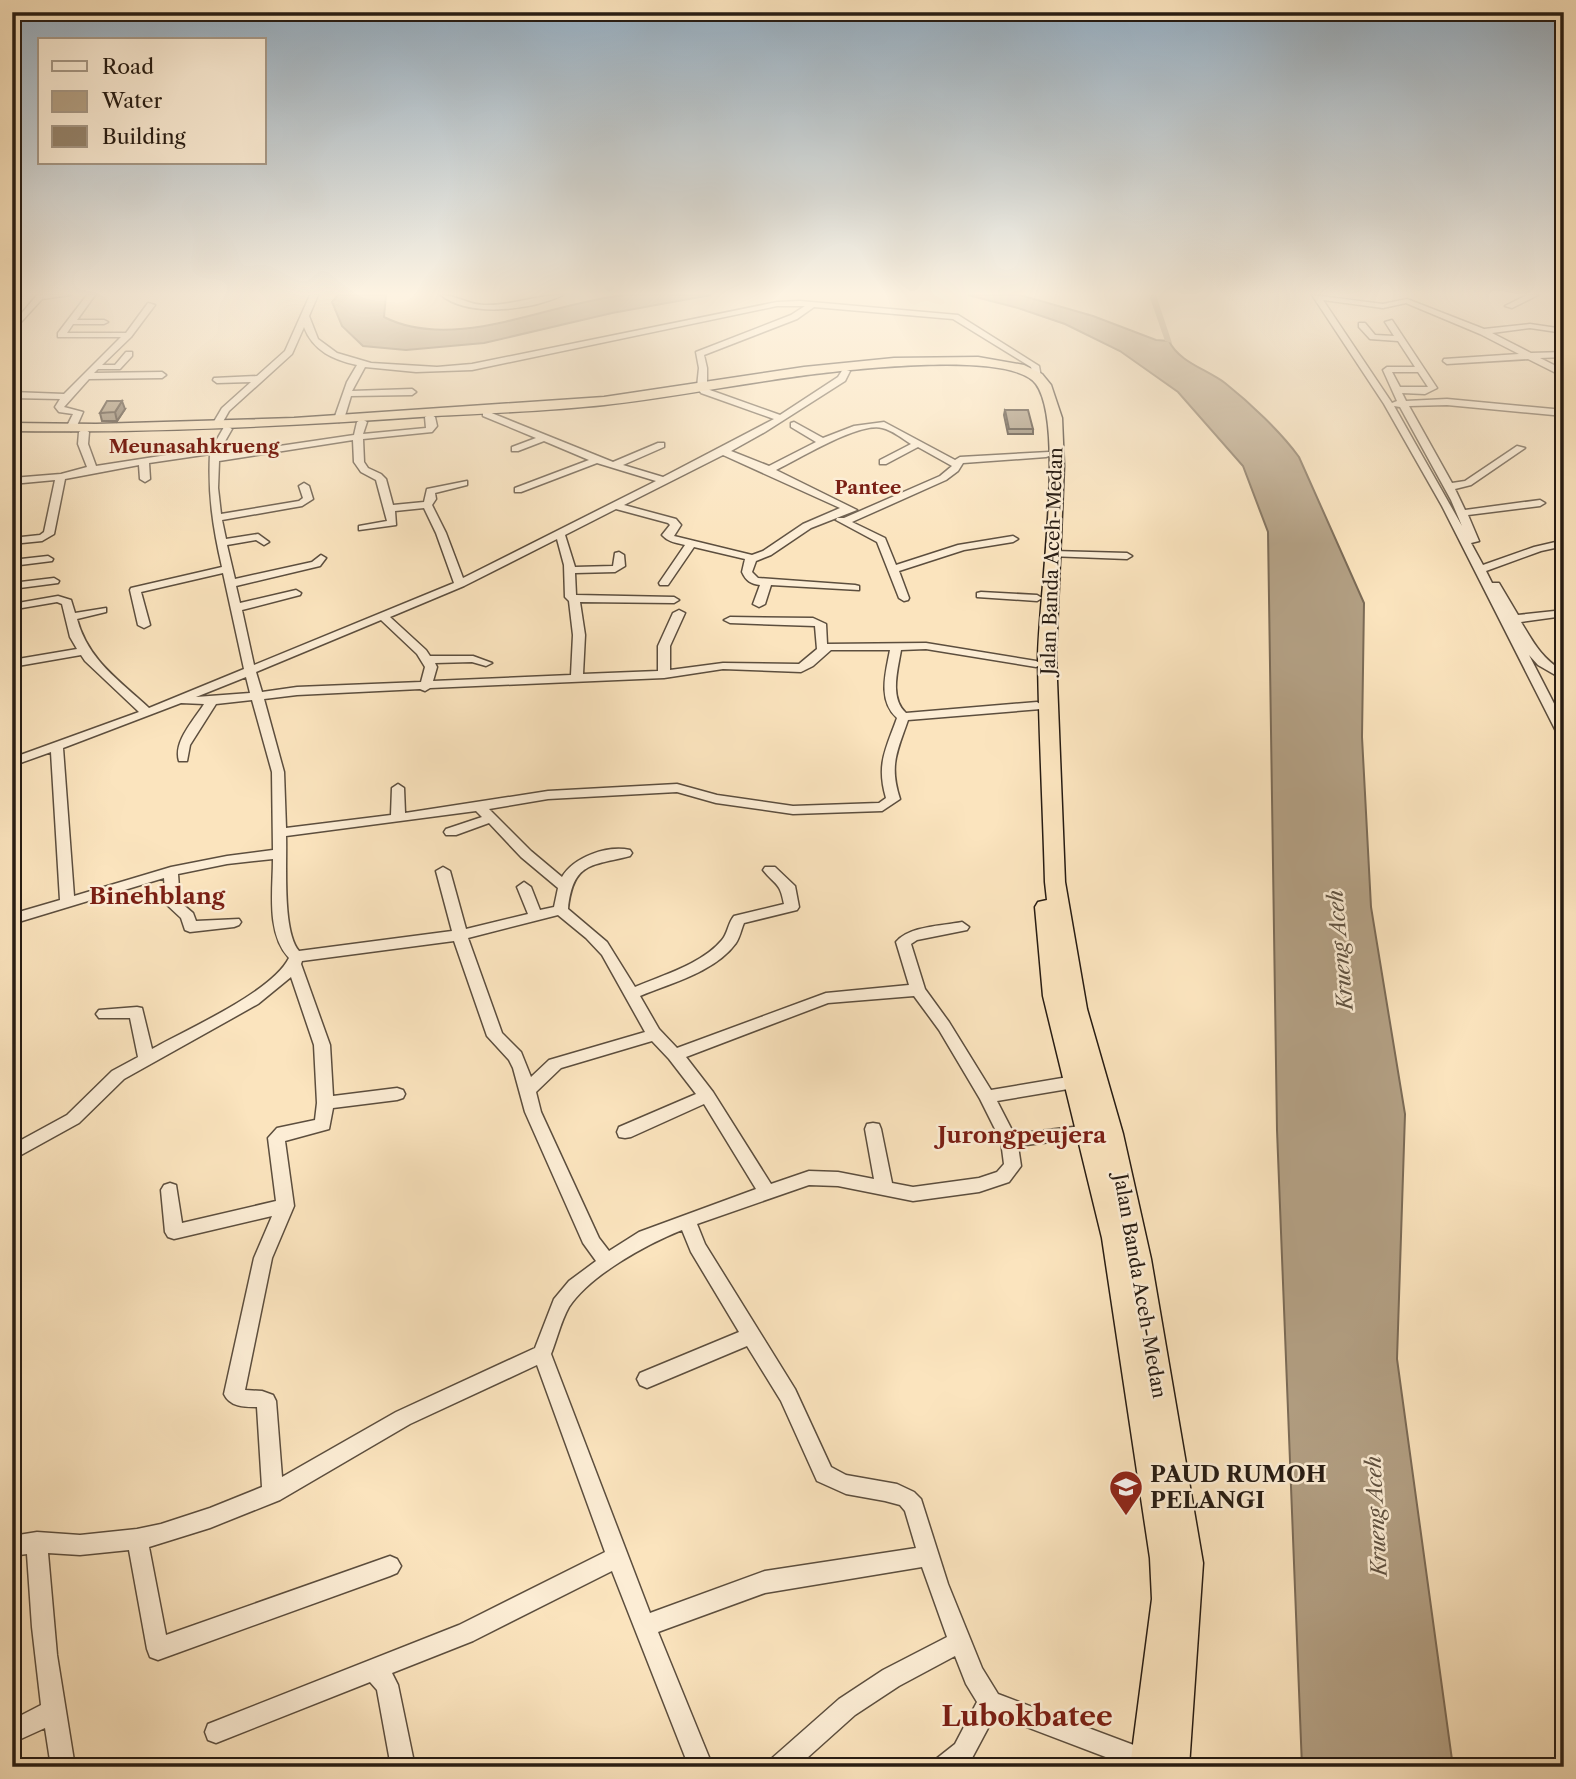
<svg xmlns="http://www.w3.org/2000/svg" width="1576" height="1779" font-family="'Libre Caslon Text',serif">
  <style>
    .water { fill: #b3a084; stroke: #7b6b57; stroke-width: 2 }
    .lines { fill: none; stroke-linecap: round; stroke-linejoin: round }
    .canal { fill: #b3a084; fill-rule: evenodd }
    .minor-casing { stroke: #5c4e3e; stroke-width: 3 }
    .highway-casing { stroke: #271c13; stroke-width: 3 }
    .minor { fill: #fcedd5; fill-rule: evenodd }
    .highway { fill: #fbe4be; fill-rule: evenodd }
    .wall { fill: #80725d; stroke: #271c13; stroke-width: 2 }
    .shaded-wall { fill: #685c4c; stroke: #271c13; stroke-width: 2 }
    .building { fill: #95846c; stroke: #271c13; stroke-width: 2 }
    .labels { text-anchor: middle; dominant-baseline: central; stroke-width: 5; stroke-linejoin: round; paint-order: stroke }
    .far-quarter-label { font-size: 19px; font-weight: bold; fill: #7a1f14; stroke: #fcedd5 }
    .street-label { font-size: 19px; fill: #271c13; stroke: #fcedd5 }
    .water-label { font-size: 21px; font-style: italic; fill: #5f5140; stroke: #fcedd5 }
    .quarter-label { font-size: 23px; font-weight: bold; fill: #7a1f14; stroke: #fcedd5 }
    .near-poi-label { font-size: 23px; font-weight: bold; fill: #271c13; stroke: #fcedd5; text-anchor: start }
    .near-quarter-label { font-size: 28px; font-weight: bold; fill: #7a1f14; stroke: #fcedd5 }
  </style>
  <rect width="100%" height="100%" fill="#fbe4be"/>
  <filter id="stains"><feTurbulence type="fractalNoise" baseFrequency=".00286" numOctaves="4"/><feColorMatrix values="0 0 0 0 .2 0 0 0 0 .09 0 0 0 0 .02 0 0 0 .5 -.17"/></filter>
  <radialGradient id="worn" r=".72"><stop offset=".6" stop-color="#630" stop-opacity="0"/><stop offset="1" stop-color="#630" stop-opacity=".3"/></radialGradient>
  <path class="water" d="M338,295H386L384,317C455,353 551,302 625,295C653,293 682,295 711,295L612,313L484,343L406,350L363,346L342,326L332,302Z
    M968,295H1020L1093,316L1156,340L1169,341C1179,362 1206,369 1225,383C1249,402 1281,432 1299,457L1364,603L1362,737L1371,907L1405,1114L1397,1359L1453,1767H1302L1277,1130L1268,532L1243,466L1178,392L1120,351L1065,324L1018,308Z"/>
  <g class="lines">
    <path class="canal" d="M1149,295H1156L1172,343L1165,341Z"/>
    <g class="minor-casing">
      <path id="minor" d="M12,295H23L12,298Z
        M37,295H70L42,299L12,332V325Z
        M87,295H95L77,320H104L108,322L104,324H73L67,333H126L148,303L155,305L131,337L102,365H115L126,352H132V356L120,369H98L94,373L162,372L166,375L162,378L89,379L64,407L83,412L76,428L71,431L66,428L73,414L59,412L55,407L60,399L12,398V392L64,394L121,337H58V333Z
        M310,295H318L309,316L318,339L337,353L371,363L437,367L472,364L777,302L800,301L958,315L1039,366L1041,377L1034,379L1031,367L953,319L814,307L797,319L704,355L707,368V389L780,415L838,377L843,369L850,371L845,381L765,432L731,451L769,466L816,442L791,427V423L794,422L823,438L854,426L884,422L955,460L960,457L1049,452V456L1046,457L963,463L958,471L946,480L852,522L885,538L896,565L958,545L1013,536L1018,539L1013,542L964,550L899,571L909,598L908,600L904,601L899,598L877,542L836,520L837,518H844L940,476L952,466L918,447L886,464H880V460L911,444C903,439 892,430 882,428C859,422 799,459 776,470L857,510L811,528L771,555L756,561L752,572L758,578L855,585L859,586V590L771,585L765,604L759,607L753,604L760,585C751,584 746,581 742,572L745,559L694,547L668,585H660L659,583L685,545C677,543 668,542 662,535L670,525L668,523L616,509L565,535L575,567L613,566L615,553L619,552L624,555L625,566L615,572L575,573L576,595L674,597L679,600L674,603L580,602L585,635L583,674L658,671V646L673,613L679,610L685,613L670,646V670L723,663L799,664L817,649L815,626L730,623L724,620L730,617L813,618L826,624L827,644L926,643L1036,661L1042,664L1036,667L926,649L901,650C898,669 889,698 906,713L1037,702L1043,706L1041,709L908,720C897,752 889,765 900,799L882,811L793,814L716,803L677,792L548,799L489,809L531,851L562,877C574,857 607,845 630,850L632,853L630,856C591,866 573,862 568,909L607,942L635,987C663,975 702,964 722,940C728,933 728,923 734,916L784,904C780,882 776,886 763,870L765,867H775L795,886L799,907L797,910L744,923C741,930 740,937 736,943C715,972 671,983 640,996L659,1029L677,1048L826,993L909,985L896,942C909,926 942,926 962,922L969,927L967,930L917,940L911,944L925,989L949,1022L991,1090L1074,1076L1080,1078L1082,1082L1080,1086L1074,1088L997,1101L1014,1134L1090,1125L1096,1126L1098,1131L1096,1136L1090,1137L1018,1146L1021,1166L1009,1182L979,1192L913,1201L838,1186L809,1185L697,1224L705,1244L795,1389L831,1467L846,1475L897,1484L914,1492L921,1499L948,1584L982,1668L998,1694L1155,1753L1159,1761L1156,1767H1132L995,1715L971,1760L963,1767H932L936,1759L955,1744L977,1702L966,1684L955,1656L899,1686L855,1715L797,1767H767L771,1759L839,1699L883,1670L947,1637L922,1567L765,1593L658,1632L713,1767H689L612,1571L473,1641L392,1673L398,1685L415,1767H391L377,1690L370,1682L216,1743L208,1740L205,1732L208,1724L459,1625L605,1552L537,1365L410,1424L280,1500L210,1528L149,1547L166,1635L390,1556L397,1559L401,1566L397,1573L390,1576L158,1660L150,1657L147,1649L129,1550L80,1555L48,1553L57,1655L75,1767H51L45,1728L12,1743V1720L41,1705L32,1627L27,1554L12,1556V1536L37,1532L80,1535L137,1529L161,1524L210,1508L262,1487L257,1407C244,1407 230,1407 224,1394L254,1258L272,1216L174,1239L168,1237L165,1232L161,1190L164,1185L170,1183L176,1185L182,1223L276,1201L268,1138L277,1128L315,1120L317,1103L314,1045L291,977L258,1004L124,1079L79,1123L12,1160V1145L67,1115L112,1071L138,1057L130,1018H99L96,1014L99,1010L137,1007L142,1008L152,1049C187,1029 271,993 289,958C266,933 273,891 273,859L227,864L178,874L180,902L193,913L196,921L239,919L241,922L239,925L234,927L190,932L185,930L181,918L166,904L164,878L12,924V914L60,900L51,752L12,766V758L139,712L85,661L81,655L12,667V660L77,649L70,637L62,604L57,602L16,609L12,608V604L58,596L71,600L75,613L106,608V612L77,619C88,660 119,680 149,708L244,669L223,573L141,592L150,625L144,628L138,625L130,590L131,588L222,567C213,528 208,495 210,454L149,463L150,479L145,482L140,479L139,465L65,479L54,534L42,541L12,544V538L40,535L44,532L55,480L12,484V478L61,474L87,467L78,444L79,432L84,429L89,432L88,444L96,466L212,448L224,427L227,426L232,429L220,450L219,455L354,435L357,422L362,419L367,422L363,434L426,428L425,417L430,414L435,417L437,426L432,432L363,439L364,462L368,468L381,474L386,479L393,505L424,502L427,489L467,481V485L435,493L436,499L432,505L446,533L463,578L656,481L597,463L521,492H515V488L589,460L544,441L518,451H512V447L536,438L483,416V412H489L613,462L658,443H664V447L623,465L663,477L774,419L701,393L697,387L699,368L696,352L791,315L805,306H777L472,370L416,372L365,367L352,391L412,389L416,392L412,395L351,396L344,419L339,422L334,419L347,382L357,365C334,360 313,351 304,327L292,354L229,411L220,427H214L212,425L222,408L251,382L217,383L213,380L214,378L257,376L285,351ZM353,440L354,462L361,472L376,480L387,521L359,526V530L396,525L395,511L424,508L436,533L454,583L254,665L242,610L300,595L301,593L296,590L240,603L236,586L320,566L326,558L321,555L312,562L235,579L227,545L256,540L264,545L269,542L258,534L226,539L222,520L302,506L313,499L309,486L304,483L299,486L303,498L299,501L221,514L218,488L219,461ZM723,455L840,508L803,524L763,551L752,555L674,536L681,525L676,519L624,505ZM557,539L564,565L565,597L569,601L573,635L571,675L433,681L437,667L435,663L472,662L486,666L492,663L473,656H430L426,650L390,617L464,586ZM381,620L417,654L425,667L421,682L297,687L262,692L256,672ZM831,650H890C886,672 877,700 897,718C886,749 876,764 886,798L879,803L793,806L717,795L677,784L548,791L405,813L404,788L398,784L392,788L391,815L286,828L284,772L264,699L297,695L420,689L425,691L430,688L664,678L723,669L801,672L813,666ZM246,677L250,693L196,697ZM252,700L272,772L273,850L227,856L171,867L74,896L63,748L181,703L204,704C194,720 173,742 179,761H187L190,745L216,704ZM476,811L482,817L446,829L444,832L446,835H456L489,823L521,857L558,888L554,907L540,910L531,887L524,882L517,887L528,914L466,929L450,871L443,867L436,871L452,931L299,951C282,931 287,864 286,836ZM558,915L586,938L602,955L645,1032L549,1060L531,1077L521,1052L502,1033L468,938ZM454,941L487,1036L509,1060L513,1068L525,1112L583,1243L596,1261L569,1281L554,1299L535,1348L396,1412L282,1477L276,1401L273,1395L262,1391L245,1390L272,1258L294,1206L285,1141L329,1129L333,1108L397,1100L403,1098L405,1094L403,1090L397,1088L333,1096L330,1045L301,964L302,961ZM914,996L939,1030L980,1099L1001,1141L1004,1164L997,1172L979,1178L913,1187L892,1183L881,1129L879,1124L873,1123L867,1124L865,1129L874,1179L838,1172L809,1171L771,1184L713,1092L686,1057L828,1003ZM652,1041L669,1059L696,1094L619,1127L617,1132L619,1137L625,1138L631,1137L704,1104L756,1189L639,1232L609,1251L599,1238L541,1112L536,1092L561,1068ZM682,1230L691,1252L739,1332L640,1373L637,1379L640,1385L647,1388L747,1346L781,1401L817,1481L846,1494L885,1501L900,1505L905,1511L916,1548L765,1571L650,1613L551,1354C557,1339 561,1321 569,1307C590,1275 647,1244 682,1230Z
        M441,295C456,295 469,305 484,305C511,306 536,295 563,295C532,310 469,318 441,295Z
        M1312,295L1383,304L1407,299L1484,329L1530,324L1564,329V333L1530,328L1492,333L1531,353L1564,352V357L1540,358L1564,370V377L1528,359L1447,364L1443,361L1444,359L1519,354L1480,334L1406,303L1383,308L1323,300L1392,403L1397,401L1383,370L1387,367H1415L1398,341L1370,339L1359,327V323H1365L1375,335L1394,336L1385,322L1392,320L1437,388L1425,394L1402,393L1406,401L1447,399L1564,410V416L1447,405L1409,406L1452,483L1465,481L1517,446L1525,448L1471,485L1455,489L1465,510L1540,500L1545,503L1540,506L1468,515L1479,541L1471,543L1483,565L1534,547L1564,540V546L1541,551L1486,571L1492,583H1499L1518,615L1564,610V616L1521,622C1535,645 1541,657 1564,672V680L1538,665L1529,655L1564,723V739L1558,735L1442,506L1384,404ZM1392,372H1418L1428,387H1400ZM1394,406L1400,407L1451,500L1462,526Z
        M1527,295H1538L1512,308L1505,306Z
        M1556,295H1564V299Z
        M12,429L19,431L12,436Z
        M1564,529V536L1560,535L1559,532Z
        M1053,551L1127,553L1132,556L1127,559L1049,556V552Z
        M48,556L53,559L52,561L12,566V560Z
        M54,578L59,581L58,583L12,589V583Z
        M981,592L1037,595L1042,598L1037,601L977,597V593Z"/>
    </g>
    <g class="highway-casing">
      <path id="highway" d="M978,357L1024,365L1042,374L1051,385L1062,418L1064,466L1056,655L1065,882L1087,1009L1123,1134L1151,1259L1203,1563L1189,1767H1130L1152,1599L1150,1558L1102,1238L1043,996L1035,907L1038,902L1047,900L1045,882C1043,808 1039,733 1038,659C1038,601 1066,425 1036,384C1009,347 817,373 772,380C716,388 660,399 604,405C549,411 492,413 435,416C294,426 154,433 12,431V423L96,424L294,418L604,397L804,367L894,358Z"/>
    </g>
    <use href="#minor" class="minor"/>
    <use href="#highway" class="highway"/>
  </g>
  <path class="wall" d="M125,409L117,421H102L100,413Z
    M1005,410L1033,429V434H1008L1004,415Z"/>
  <path class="shaded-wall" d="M122,401L125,409L117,421L115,412Z"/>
  <path class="building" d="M107,401H122L115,412L100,413Z
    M1005,410H1028L1033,429H1009Z"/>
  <linearGradient id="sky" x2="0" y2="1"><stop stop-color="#93acc0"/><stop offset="0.54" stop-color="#fdf3e2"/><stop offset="1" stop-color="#fdf3e2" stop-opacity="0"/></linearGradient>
  <rect width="1576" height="544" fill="url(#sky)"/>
  <defs>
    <g id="school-pin" transform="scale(1.75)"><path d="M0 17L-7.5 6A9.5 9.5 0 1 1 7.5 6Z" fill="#8f2418" stroke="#fcedd5"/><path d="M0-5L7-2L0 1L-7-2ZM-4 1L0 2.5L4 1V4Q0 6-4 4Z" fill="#fff"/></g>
  </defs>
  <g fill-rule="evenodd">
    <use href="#school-pin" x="1126" y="1487"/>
  </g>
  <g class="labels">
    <g class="far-quarter-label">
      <text x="194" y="446">Meunasahkrueng</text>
      <text x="868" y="487">Pantee</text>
    </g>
    <g class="street-label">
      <text transform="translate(1052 561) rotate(-88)">Jalan Banda Aceh-Medan</text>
      <text transform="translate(1140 1286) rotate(80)">Jalan Banda Aceh-Medan</text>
    </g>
    <g class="water-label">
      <text transform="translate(1340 950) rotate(-95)">Krueng Aceh</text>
      <text transform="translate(1376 1516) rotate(-93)">Krueng Aceh</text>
    </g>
    <g class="quarter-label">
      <text x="157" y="896">Binehblang</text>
      <text x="1022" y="1135">Jurongpeujera</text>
    </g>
    <g class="near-poi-label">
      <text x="1150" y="1474">PAUD RUMOH<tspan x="1150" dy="26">PELANGI</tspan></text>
    </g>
    <g class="near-quarter-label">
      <text x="1027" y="1716">Lubokbatee</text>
    </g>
  </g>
  <rect width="1576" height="1779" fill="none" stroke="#fbe4be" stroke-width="42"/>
  <rect x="14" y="14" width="1548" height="1751" fill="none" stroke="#271c13" stroke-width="3.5"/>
  <rect x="21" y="21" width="1534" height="1737" fill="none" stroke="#271c13" stroke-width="2"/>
  <rect x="38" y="38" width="228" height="126" fill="#fcedd5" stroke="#a79987" stroke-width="2"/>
  <rect x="52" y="61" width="35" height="10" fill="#fcedd5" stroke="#a79987" stroke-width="2"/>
  <text x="102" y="74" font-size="21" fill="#271c13">Road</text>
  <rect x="52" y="91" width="35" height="21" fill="#b3a084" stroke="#a79987" stroke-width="2"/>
  <text x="102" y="108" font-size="21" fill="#271c13">Water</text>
  <rect x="52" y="126" width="35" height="21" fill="#95846c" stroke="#a79987" stroke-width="2"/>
  <text x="102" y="144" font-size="21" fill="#271c13">Building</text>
  <rect width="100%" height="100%" filter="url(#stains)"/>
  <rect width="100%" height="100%" fill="url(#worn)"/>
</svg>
